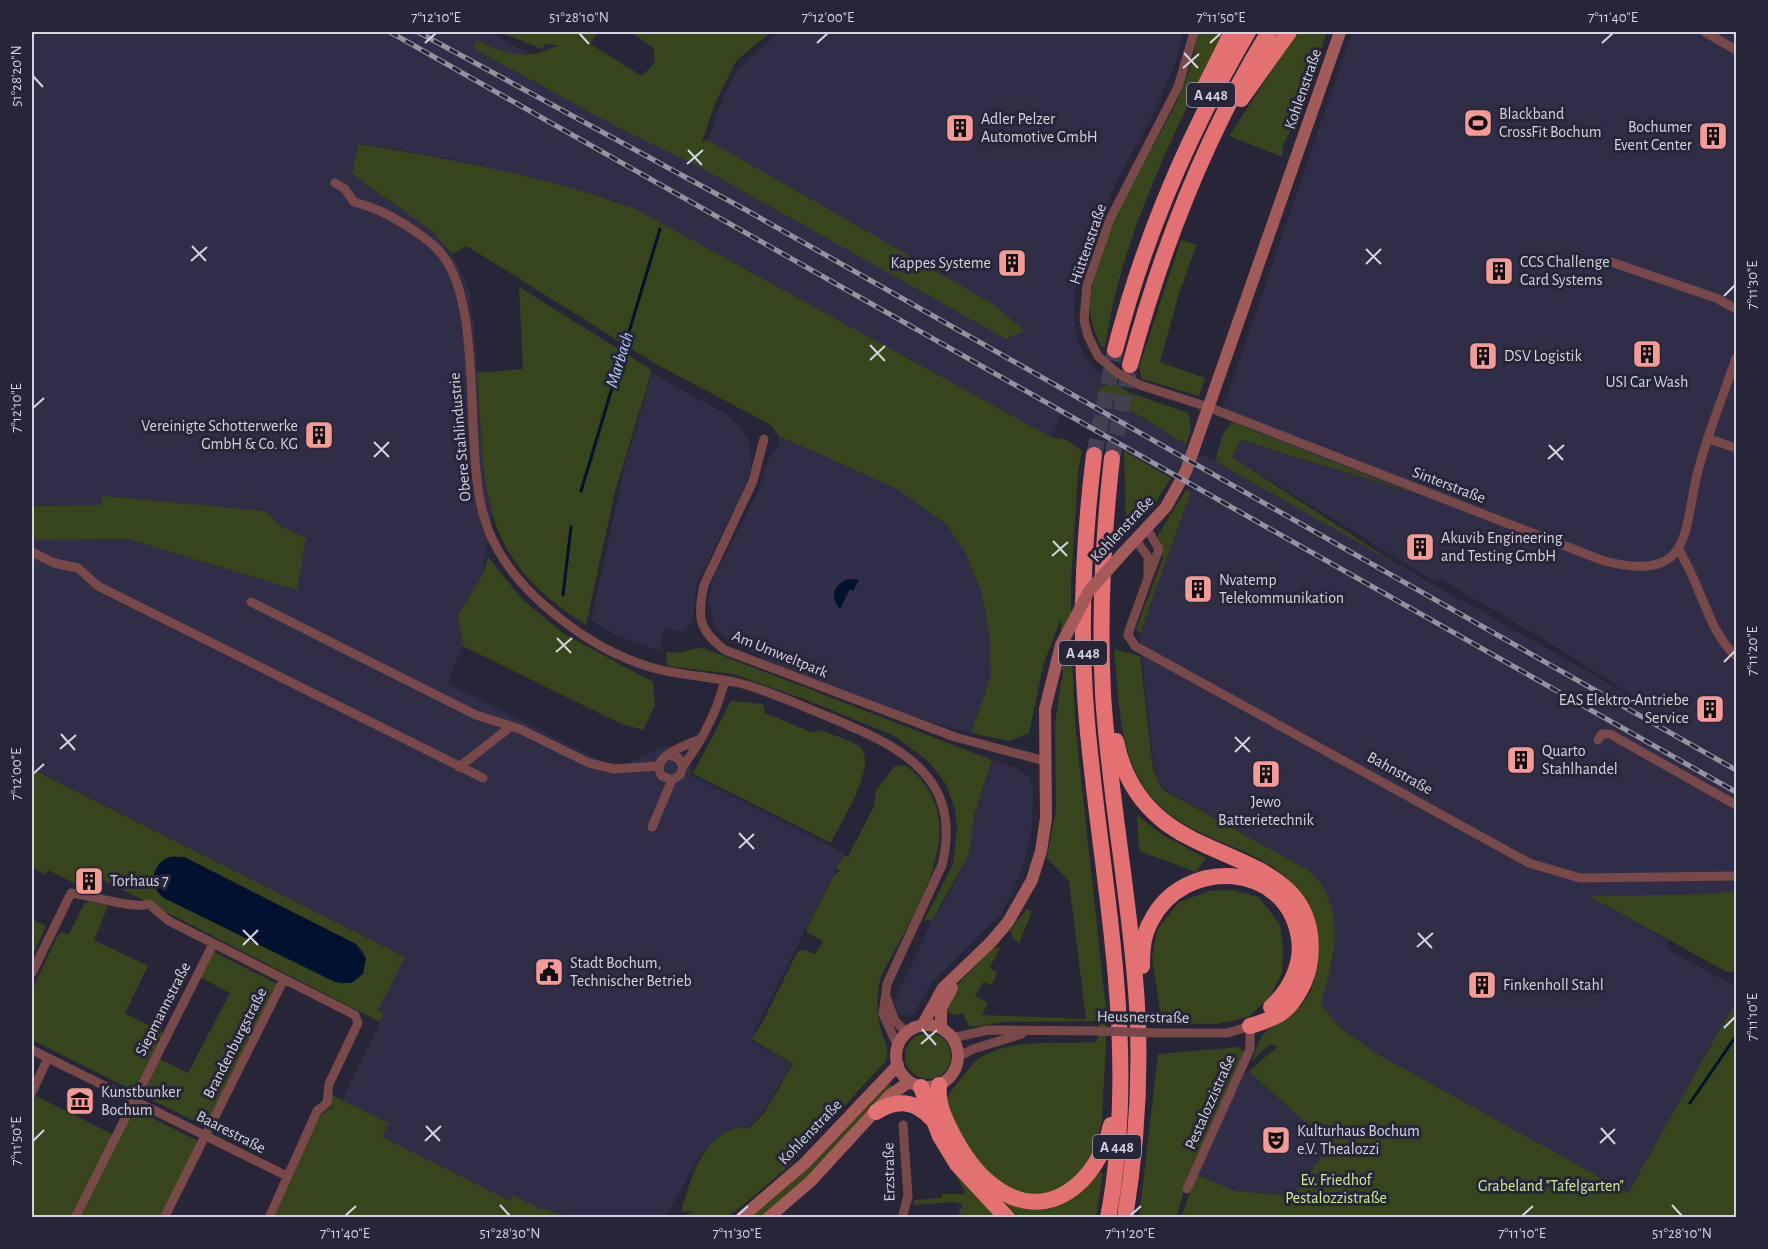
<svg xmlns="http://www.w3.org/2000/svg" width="1768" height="1249" font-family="'Alegreya Sans',sans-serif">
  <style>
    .built { fill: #2f2e46 }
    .green { fill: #36451b; fill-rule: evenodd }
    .water { fill: #00122f }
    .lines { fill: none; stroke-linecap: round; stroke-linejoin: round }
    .stream { stroke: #00122f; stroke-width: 3 }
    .highway-tunnel { stroke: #414051; stroke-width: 16; stroke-dasharray: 16 8; stroke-linecap: butt }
    .street { stroke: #784948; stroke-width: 9 }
    .secondary { stroke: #a45a59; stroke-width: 12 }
    .highway { stroke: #e47172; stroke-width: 16 }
    .rail-casing { stroke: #9493a2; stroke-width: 5 }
    .rail { stroke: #272638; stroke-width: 3; stroke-dasharray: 9; stroke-linecap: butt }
    .street-bridge { stroke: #784948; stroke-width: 9 }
    .secondary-bridge { stroke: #a45a59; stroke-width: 12 }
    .ticks { fill: none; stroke: #d4d4e0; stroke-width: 2 }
    .labels { text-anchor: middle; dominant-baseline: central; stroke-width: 6; stroke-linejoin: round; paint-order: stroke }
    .shield { fill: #272638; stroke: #a0a0ae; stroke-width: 1.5 }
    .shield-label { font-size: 15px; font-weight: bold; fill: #d4d4e0 }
    .street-label { font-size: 16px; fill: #d4d4e0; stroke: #272638 }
    .poi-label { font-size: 16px; fill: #d4d4e0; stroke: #272638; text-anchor: start }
    .park-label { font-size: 16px; fill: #cdec98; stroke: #272638 }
    .water-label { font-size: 18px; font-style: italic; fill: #abccf5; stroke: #272638 }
    .neatline { fill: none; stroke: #d4d4e0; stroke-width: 2 }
    .ticks-label { font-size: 15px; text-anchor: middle; fill: #d4d4e0 }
  </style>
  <rect width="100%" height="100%" fill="#272638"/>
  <path class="built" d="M32,32H488L796,191L708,140L724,95L737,71L779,32H1176L1183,34L1176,62L1153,114L1116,183L1092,239L1075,291L1074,317L1078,343L1092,367L1112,382L1097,390L1186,444L1185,448L1200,456L1203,454L1650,707L1560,649L1439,578L1436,582L1232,457L1240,440L1412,493L1220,417L1352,32H1736V890L1714,894L1590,896L1668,941L1665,948L1732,984L1736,992V1001L1628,1194L1374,1052L1337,1025L1320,1003L1334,957L1333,914L1317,878L1308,870L1162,788L1154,768L1139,637L1192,488L1061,415L1051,437L636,209L609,199L458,160L360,144L352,174L432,231L452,254L469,289L474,325L484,475L492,518L482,576L458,614L463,646L447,683L605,763H627L665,747L677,748L690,762L691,775L844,853L750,1040L792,1064L763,1112L748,1127L730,1129L703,1151L666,1217H566L545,1208L543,1210L513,1195L510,1202L381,1137L388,1123L342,1100L384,1015L378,1012L405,957L32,769V540L128,539L297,590L282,527L266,511L103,496L102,505L32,506Z
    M652,373L729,416L748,439L751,453V469L741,495L696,586L693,620L690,626L683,631H673L666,627L661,640L662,652L617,636L591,620L625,465Z
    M779,436L899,490L946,524L965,552L982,594L989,632L991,676L971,733L929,722L774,664L726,639L714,625L708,598L715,574L759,490L768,460L779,444Z
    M993,760L1017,768L1028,776L1033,786L1032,827L1022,869L1002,913L930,984L913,1015H899L894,1002L932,920L944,903L970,852L974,817Z
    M1249,1071L1330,1144L1293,1196L1236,1191L1197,1175L1242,1073Z"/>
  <path class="green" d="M500,32H598L590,44L642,76L655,62L654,49L631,32H771L737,60L716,101L702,141L708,140L993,304L1025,331L1006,339L702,168L621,129L473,48L477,40C508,56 526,61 559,45L546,44L542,49Z
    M1198,32H1224C1176,128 1120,239 1105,347L1101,346C1094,332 1089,317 1090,302C1096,235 1143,168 1173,109C1185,85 1194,59 1198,32Z
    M1297,32H1327L1296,122L1283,144L1282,157L1229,136Z
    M359,144C453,159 547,177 636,209L1051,437L1067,440L1082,451L1078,472L1071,583V645L1076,732L1107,1019L1102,1122L1092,1155L1079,1175L1058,1191L1026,1195L999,1185L967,1150L944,1102C948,1095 973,1062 978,1059C1012,1037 1059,1045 1097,1042L1099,1021L1003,1022L972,1027L968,1025L963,1013L954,1015L944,1011L958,984L992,948H1000L990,967L997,973L992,985L983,982L975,996L988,1003L982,1015L1086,1019L1069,881L1047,858L1056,809L1055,724L1062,676L1063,680L1061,618L1044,663L1029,733L1009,741L971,733L991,676L989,632L982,594L965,552L946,524L899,490L779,436L771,425L654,363L467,246L452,254L432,231L352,174Z
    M1181,240L1197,245L1180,290L1160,362L1205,378L1199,396L1142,379L1139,367Z
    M519,287L652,370L615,492L586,625C475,555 486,490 477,373L523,369Z
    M1113,382L1130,393L1189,413L1191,430L1186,444L1097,390Z
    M1232,422L1413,493L1241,440L1232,457L1398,565L1215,461L1223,434Z
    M1124,451L1171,478L1152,508L1126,534Z
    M1186,490L1191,491L1140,634L1136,629L1163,558L1158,535Z
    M103,496L266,511L282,527L306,538L297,590L128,539L32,540V506L101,505Z
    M488,557L522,599L564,634L653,682L655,705L643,730L619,723L463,646L458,614L482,576Z
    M703,648L992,760L974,816L970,852L933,919L924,921L953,864L957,828L955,809L946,784L929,762L895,736L809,701L733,674L667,666L666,652C679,655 689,649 703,648Z
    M1114,649L1140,656L1153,769L1162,789L1308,870C1311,874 1315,876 1318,880C1346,918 1333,962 1321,1003L1337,1025L1374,1052L1628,1193L1736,1001V1217H1181L1197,1175L1236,1191L1293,1196L1330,1145L1249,1071L1278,1046L1270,1044L1252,1061C1255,1054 1257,1043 1262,1036C1272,1021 1301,1015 1311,990C1320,967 1321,937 1311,915C1307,907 1304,897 1299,891C1261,842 1188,845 1148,793C1118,753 1119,697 1114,649Z
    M731,701L763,704L765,713L813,733L820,730C832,735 848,739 859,746C880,762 840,824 831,843L693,774Z
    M905,765C981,822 912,913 881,977C876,996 876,1015 882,1033C885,1044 890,1049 886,1061L789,1166L742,1206L727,1217H678L696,1211L681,1212C690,1182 699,1144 730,1130C735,1127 743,1129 749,1128L764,1113L793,1064L751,1039L761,1025L798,951L804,950L815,954L823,941L807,933V927L834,875L840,871L836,868L844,855L848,857L874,806L876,791L895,766Z
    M32,769L405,957L378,1011L384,1015L380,1022L84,870L76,884L48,870L46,875L32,867ZM174,856L184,857L356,944L364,952L355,981L340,984L164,859Z
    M1137,815L1163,835L1206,858L1196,872L1139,851Z
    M1232,890L1259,897L1280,925L1283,946L1282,973L1269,998L1248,1017L1217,1024L1162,1023L1152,958L1157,930L1179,902L1210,891Z
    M1736,890V971L1727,972L1589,896L1714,894Z
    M89,901L108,906L94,940L148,966L125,1013L164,1033L134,1091L32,1040V989L58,935L61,932L69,934L84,904Z
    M1026,910L1032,911L1019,944L1013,938L1010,930Z
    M32,919L46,926L32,957Z
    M212,951L277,984L206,1127L140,1094L158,1058L188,1073L230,993L199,977Z
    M905 1056a23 23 0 1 1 46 0a23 23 0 1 1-46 0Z
    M1239,1047L1245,1053L1183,1194L1177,1217L1139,1218L1158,1054Z
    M889,1083L892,1087L809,1177L761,1217L749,1218Z
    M32,1094L114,1135L73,1217H32Z
    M330,1094L389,1123L382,1137L510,1201L513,1195L543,1210L544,1208L566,1217L274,1218L320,1115L332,1107Z
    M134,1109L200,1142L161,1217L79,1218Z
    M947,1159L999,1217H957L963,1205L955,1202L914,1205V1200L942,1198V1194H966Z
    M1100,1172L1103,1173L1096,1217H1015L1000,1200C1045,1216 1070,1209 1100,1172Z"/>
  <path class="water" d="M848,579L859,580L853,591L850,589L840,609C829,597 834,584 848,579Z
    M169,857H184L356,944L366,958L363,974L351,983L335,982L164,898C148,886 151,865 169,857Z"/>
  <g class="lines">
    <path class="stream" d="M581,491L660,229
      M563,595L571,527
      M1690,1103L1736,1036"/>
    <path class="highway-tunnel" d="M1094,455L1115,350
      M1112,458L1130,365"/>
    <path class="street" d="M1194,32L1178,87L1110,219L1087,285L1084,320L1088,336L1098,356L1117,373L1140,385L1208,407L1604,561C1696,584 1682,529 1699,467C1709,430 1724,394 1736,358
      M1705,32L1736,50
      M335,183L345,189L354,202C374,207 387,214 404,224C417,233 430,240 440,252C485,303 463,447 484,517C496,559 524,590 557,616C584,638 617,657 650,667C679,676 710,676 739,683C770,691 799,705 829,717C899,746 964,776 942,865L887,984L883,1014L898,1047
      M1577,264L1611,262L1716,298L1736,309
      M764,439L753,481L704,585C697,617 698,630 725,650L955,737L1045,761
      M1709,439L1736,448
      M1136,540L1148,557V578L1159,549L1147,529
      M1678,549C1699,579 1709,634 1736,656
      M32,552L54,563L78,568L98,586L483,778
      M1148,578L1130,628L1128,635L1135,646L1529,863L1580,878L1736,876
      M251,602L476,715L520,729L589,763L614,769L658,766
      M1598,740L1602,734H1610L1736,805
      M669,755L678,758L683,766L680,775L672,780L662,776C649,756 685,746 700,739
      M683,766C702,741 717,711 725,680
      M459,767L509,728
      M652,827L672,780
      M32,973L71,893C90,895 136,910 149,904L169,921L355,1015L358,1023L329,1084L327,1103L317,1111L269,1218
      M886,997L895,1021L907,1033
      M1158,1033H1228L1250,1026V1049L1187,1189
      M952,1038L988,1030L1100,1031
      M32,1050L287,1176
      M958,1057L973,1049L1022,1034
      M32,1092L48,1058
      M75,1218L213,944
      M164,1218L284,979
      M902,1218L908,1196L903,1125"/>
    <path class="secondary" d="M1123,553L1166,507L1186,471L1340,32
      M896 1056a31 31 0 1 1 62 0a31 31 0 1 1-62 0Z
      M922,1026L943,988L991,942L1008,922L1032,880L1041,851L1046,818L1045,709L1061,645
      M941,1028V1008L952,988
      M741,1218L805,1163L898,1065
      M768,1218L811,1181L889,1096L909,1082"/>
    <path class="highway" d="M1206,84L1232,32
      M1241,99L1289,32
      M1115,350C1144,237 1189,132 1248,32
      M1130,365C1162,247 1205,136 1269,32
      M1094,455C1083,544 1079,633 1087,722C1102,890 1140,1048 1108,1218
      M1112,458C1103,537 1099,615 1103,694C1109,789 1127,883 1135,978C1142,1057 1138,1139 1125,1218
      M1116,741C1122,771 1137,799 1161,819C1215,865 1321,863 1310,960C1308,979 1296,1003 1280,1014C1271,1019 1260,1023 1250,1026
      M1142,966C1142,950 1143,935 1151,921C1184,856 1287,861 1299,938C1303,964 1290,990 1271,1007
      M939,1085C937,1101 943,1115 950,1129C960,1149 973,1170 991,1184C1046,1229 1099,1181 1111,1125
      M921,1087L940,1136L957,1164L1007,1218
      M876,1112C897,1099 915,1100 932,1119"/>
    <g class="rail-casing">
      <path id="rail" d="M390,32L1736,792
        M418,32L746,210L1736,770"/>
    </g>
    <use href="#rail" class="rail"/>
    <path class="street-bridge" d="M1100,1031L1158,1033"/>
    <path class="secondary-bridge" d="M1061,645L1089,591L1123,553"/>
  </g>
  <path class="ticks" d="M579,33L589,44M425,43L436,33M817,43L828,33M1210,43L1221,33M1602,43L1613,33M1184,53L1198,68M1183,68L1199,54M33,76L43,87M688,150L702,165M687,164L703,150M192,246L206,261M1366,249L1381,264M191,261L207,247M1366,264L1381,249M1724,296L1735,285M870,345L885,361M870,360L885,346M33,408L44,398M374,442L389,457M1549,445L1563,460M374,457L389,442M1548,459L1564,445M1053,541L1067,556M1052,556L1068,542M557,638L571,653M556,652L572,638M1724,662L1735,651M61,734L75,750M1235,737L1250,752M60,749L76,735M1235,752L1250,737M33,774L44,764M739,833L754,849M739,848L754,834M243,930L258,945M1418,933L1432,948M243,945L258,930M1417,947L1433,933M1724,1028L1735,1017M922,1029L936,1045M921,1044L937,1030M426,1126L440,1141M1601,1128L1615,1144M33,1141L44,1130M425,1141L441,1126M1600,1143L1615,1129M500,1205L510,1216M1672,1205L1682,1216M345,1216L356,1206M737,1216L748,1206M1130,1216L1141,1206M1522,1216L1533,1206"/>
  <defs>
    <g id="stadium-square" transform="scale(1.5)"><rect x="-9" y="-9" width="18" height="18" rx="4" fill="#f59b96" stroke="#272638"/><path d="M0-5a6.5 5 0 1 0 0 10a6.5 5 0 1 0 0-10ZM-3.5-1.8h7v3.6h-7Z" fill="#111"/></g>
    <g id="building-square" transform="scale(1.5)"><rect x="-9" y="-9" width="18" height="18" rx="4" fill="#f59b96" stroke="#272638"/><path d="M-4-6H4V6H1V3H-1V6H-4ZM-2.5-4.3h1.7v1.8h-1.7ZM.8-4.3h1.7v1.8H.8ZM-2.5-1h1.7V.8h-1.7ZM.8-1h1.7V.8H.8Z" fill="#111"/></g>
    <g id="civic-square" transform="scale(1.5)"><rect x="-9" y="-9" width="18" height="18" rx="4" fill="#f59b96" stroke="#272638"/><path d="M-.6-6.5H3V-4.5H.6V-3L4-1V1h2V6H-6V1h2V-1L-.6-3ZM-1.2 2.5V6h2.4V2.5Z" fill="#111"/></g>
    <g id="museum-square" transform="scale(1.5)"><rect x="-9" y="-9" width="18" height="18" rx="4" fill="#f59b96" stroke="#272638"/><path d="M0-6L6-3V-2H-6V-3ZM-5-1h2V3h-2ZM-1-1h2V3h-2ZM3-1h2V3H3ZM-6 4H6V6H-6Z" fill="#111"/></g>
    <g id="theatre-square" transform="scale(1.5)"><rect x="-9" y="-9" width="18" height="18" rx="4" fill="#f59b96" stroke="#272638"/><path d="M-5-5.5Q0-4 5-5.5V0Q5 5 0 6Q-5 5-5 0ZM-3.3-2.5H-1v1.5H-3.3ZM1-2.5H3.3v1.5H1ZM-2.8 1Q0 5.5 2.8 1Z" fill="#111"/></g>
  </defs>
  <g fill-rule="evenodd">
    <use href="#stadium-square" x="1478" y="123"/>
    <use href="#building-square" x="960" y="128"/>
    <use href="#building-square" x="1713" y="136"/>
    <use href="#building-square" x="1012" y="263"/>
    <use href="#building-square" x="1499" y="271"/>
    <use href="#building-square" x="1647" y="354"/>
    <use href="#building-square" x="1483" y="356"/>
    <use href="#building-square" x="319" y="435"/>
    <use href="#building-square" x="1420" y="547"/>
    <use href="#building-square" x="1198" y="589"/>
    <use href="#building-square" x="1710" y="709"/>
    <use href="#building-square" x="1521" y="760"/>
    <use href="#building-square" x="1266" y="774"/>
    <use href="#building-square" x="89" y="881"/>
    <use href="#civic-square" x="549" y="972"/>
    <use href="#building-square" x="1482" y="985"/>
    <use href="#museum-square" x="80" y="1101"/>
    <use href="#theatre-square" x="1276" y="1140"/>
  </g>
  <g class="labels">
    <g class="shield">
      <rect x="1187" y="83" width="48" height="24" rx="4.5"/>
      <rect x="1059" y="641" width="48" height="24" rx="4.5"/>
      <rect x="1093" y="1135" width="48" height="24" rx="4.5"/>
    </g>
    <g class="shield-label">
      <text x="1211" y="95">A 448</text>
      <text x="1083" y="653">A 448</text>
      <text x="1117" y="1147">A 448</text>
    </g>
    <g class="street-label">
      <text transform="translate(1303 89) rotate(-71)">Kohlenstraße</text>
      <text transform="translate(1088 244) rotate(-71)">Hüttenstraße</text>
      <text transform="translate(460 437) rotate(-95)">Obere Stahlindustrie</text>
      <text transform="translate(1449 485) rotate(21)">Sinterstraße</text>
      <text transform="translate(1122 529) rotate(-47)">Kohlenstraße</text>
      <text transform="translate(780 654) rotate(22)">Am Umweltpark</text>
      <text transform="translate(1400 773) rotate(29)">Bahnstraße</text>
      <text transform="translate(163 1009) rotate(-63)">Siepmannstraße</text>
      <text transform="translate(1143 1017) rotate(1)">Heusnerstraße</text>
      <text transform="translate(235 1043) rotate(-63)">Brandenburgstraße</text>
      <text transform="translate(1210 1102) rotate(-66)">Pestalozzistraße</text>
      <text transform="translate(231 1132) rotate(27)">Baarestraße</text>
      <text transform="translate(810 1132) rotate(-46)">Kohlenstraße</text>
      <text transform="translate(889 1172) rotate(-91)">Erzstraße</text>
    </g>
    <g class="poi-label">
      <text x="1499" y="114">Blackband<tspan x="1499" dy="18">CrossFit Bochum</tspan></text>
      <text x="981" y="119">Adler Pelzer<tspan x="981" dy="18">Automotive GmbH</tspan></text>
      <text x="1692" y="127" text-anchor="end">Bochumer<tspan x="1692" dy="18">Event Center</tspan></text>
      <text x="1520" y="262">CCS Challenge<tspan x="1520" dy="18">Card Systems</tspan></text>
      <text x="991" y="263" text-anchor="end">Kappes Systeme</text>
      <text x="1504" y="356">DSV Logistik</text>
      <text x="1647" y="382" text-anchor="middle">USI Car Wash</text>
      <text x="298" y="426" text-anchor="end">Vereinigte Schotterwerke<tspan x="298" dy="18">GmbH &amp; Co. KG</tspan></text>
      <text x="1441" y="538">Akuvib Engineering<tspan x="1441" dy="18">and Testing GmbH</tspan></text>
      <text x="1219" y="580">Nvatemp<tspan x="1219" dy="18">Telekommunikation</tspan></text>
      <text x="1689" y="700" text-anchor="end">EAS Elektro-Antriebe<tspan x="1689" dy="18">Service</tspan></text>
      <text x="1542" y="751">Quarto<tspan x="1542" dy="18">Stahlhandel</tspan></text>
      <text x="1266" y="802" text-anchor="middle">Jewo<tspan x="1266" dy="18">Batterietechnik</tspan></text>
      <text x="110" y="881">Torhaus 7</text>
      <text x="570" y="963">Stadt Bochum,<tspan x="570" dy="18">Technischer Betrieb</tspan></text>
      <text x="1503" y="985">Finkenholl Stahl</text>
      <text x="101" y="1092">Kunstbunker<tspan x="101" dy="18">Bochum</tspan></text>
      <text x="1297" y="1131">Kulturhaus Bochum<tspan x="1297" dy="18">e.V. Thealozzi</tspan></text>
    </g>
    <g class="park-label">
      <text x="1336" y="1180">Ev. Friedhof<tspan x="1336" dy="18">Pestalozzistraße</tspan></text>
      <text x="1551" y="1186">Grabeland "Tafelgarten"</text>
    </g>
    <g class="water-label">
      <text transform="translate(620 360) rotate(-73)">Marbach</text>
    </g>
  </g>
  <rect width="1768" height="1249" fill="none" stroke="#272638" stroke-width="66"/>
  <rect x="33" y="33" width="1702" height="1183" class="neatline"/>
  <g class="ticks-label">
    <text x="436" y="22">7°12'10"E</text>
    <text x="579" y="22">51°28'10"N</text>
    <text x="828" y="22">7°12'00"E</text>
    <text x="1221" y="22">7°11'50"E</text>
    <text x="1613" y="22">7°11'40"E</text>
    <text transform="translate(16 76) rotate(-90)" y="5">51°28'20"N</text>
    <text transform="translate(1752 285) rotate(-90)" y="5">7°11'30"E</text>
    <text transform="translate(16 408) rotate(-90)" y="5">7°12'10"E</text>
    <text transform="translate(1752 651) rotate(-90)" y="5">7°11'20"E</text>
    <text transform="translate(16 774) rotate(-90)" y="5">7°12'00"E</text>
    <text transform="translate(1752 1017) rotate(-90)" y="5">7°11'10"E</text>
    <text transform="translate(16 1141) rotate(-90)" y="5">7°11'50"E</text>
    <text x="345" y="1238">7°11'40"E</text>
    <text x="510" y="1238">51°28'30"N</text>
    <text x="737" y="1238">7°11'30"E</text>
    <text x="1130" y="1238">7°11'20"E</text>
    <text x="1522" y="1238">7°11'10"E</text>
    <text x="1682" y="1238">51°28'10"N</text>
  </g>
</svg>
